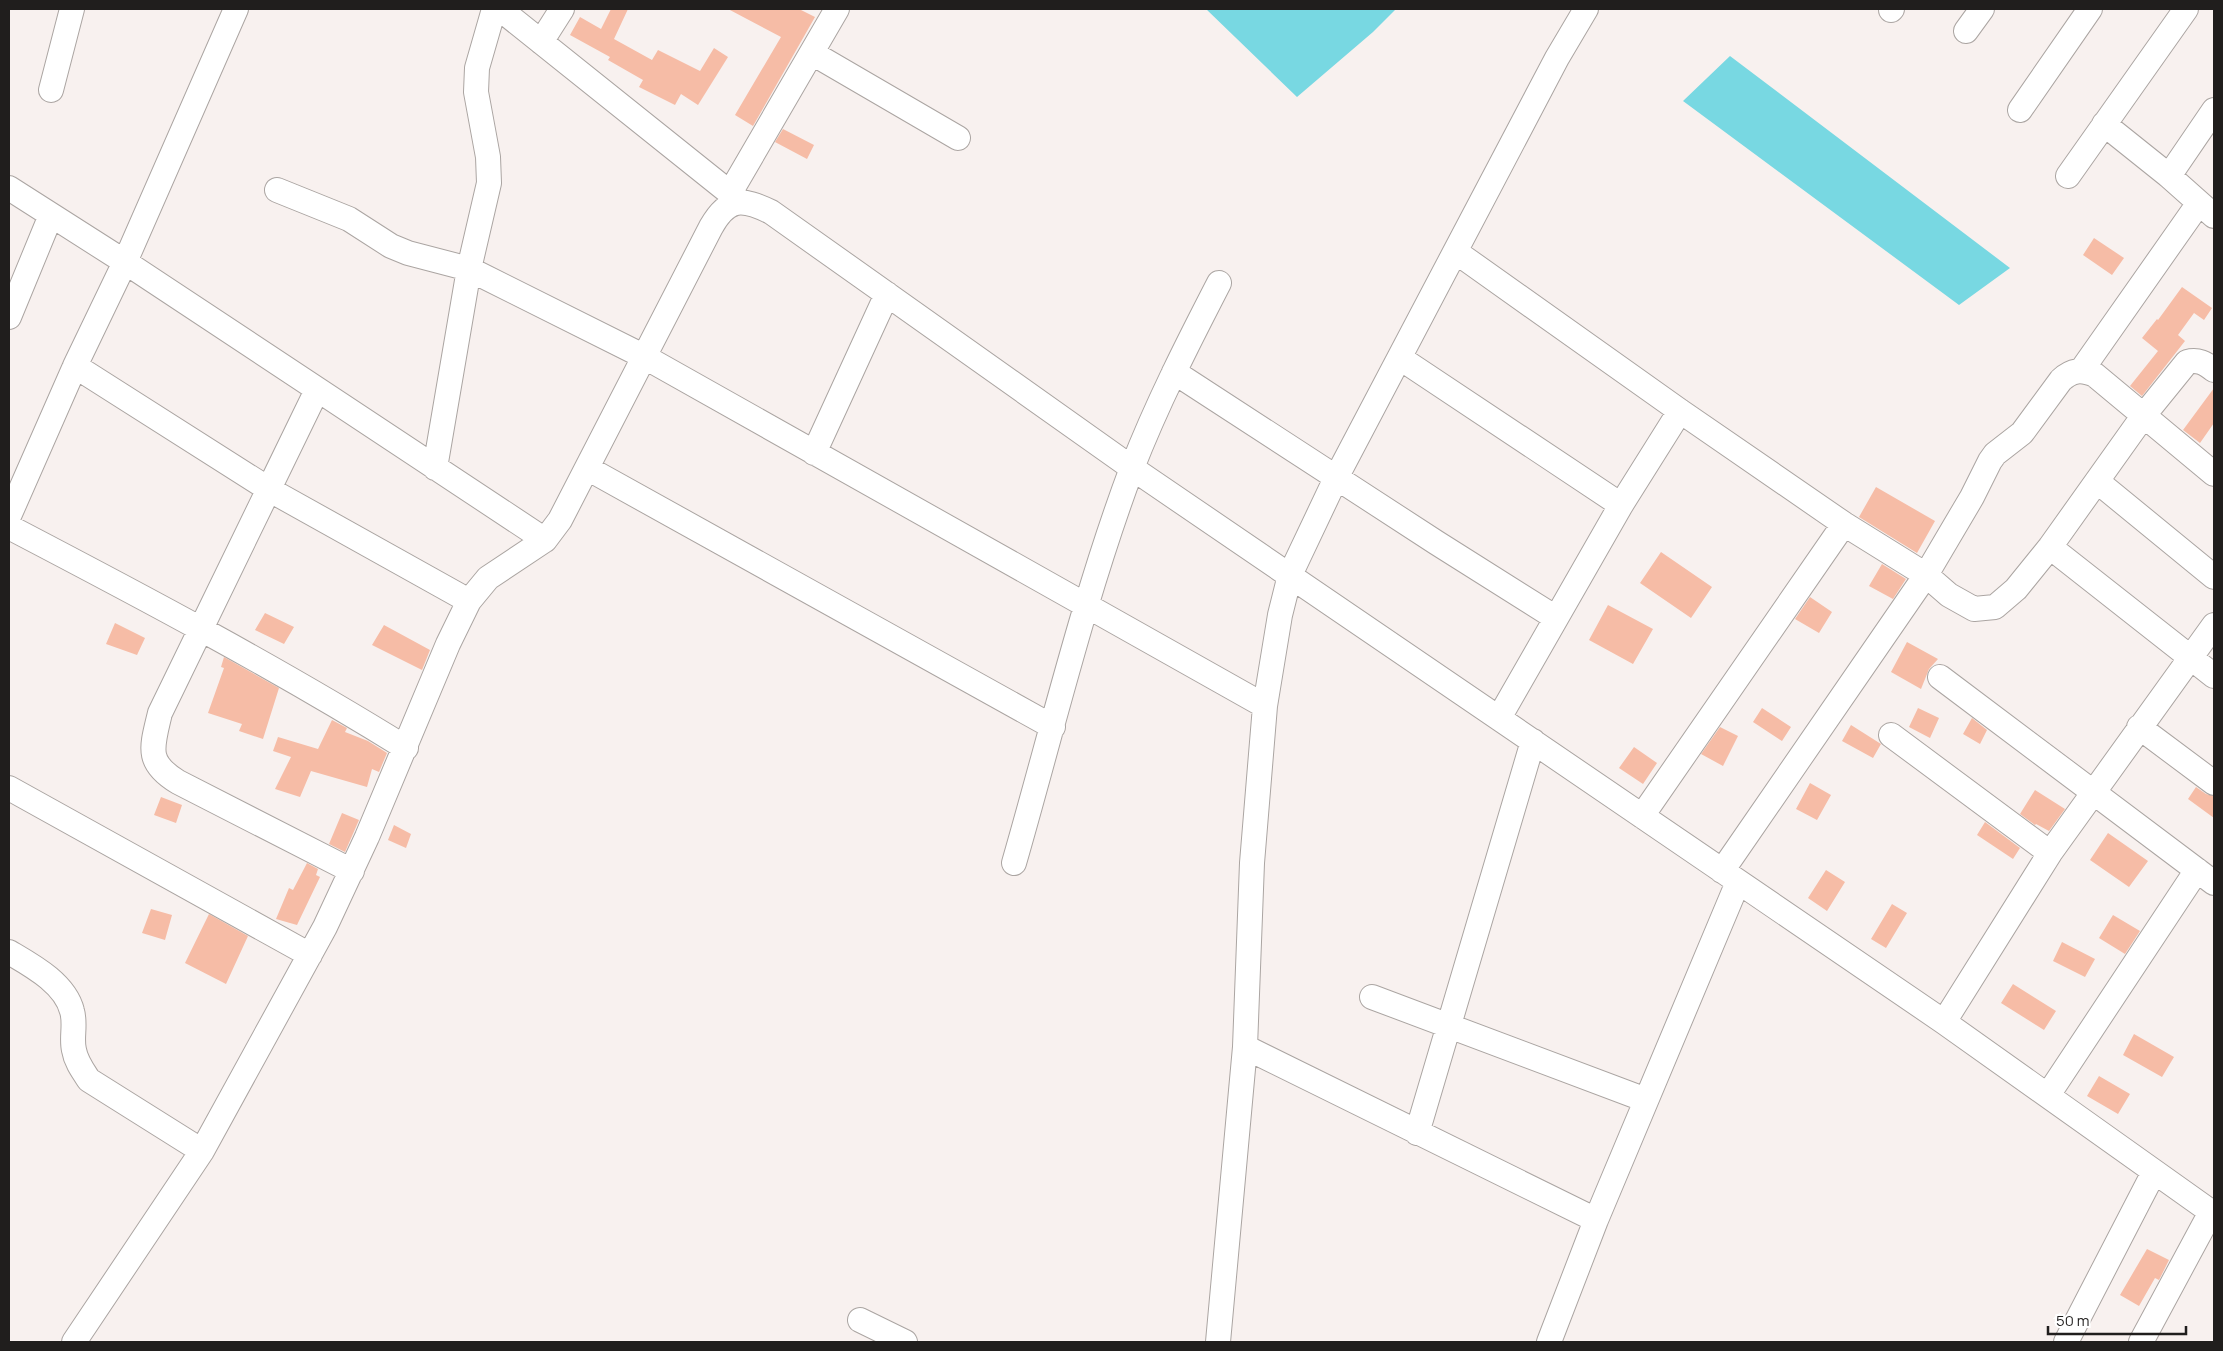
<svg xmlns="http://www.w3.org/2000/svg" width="2223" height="1351" font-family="Manrope,sans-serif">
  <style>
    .water { fill: #78d8e2 }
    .building { fill: #f6bca6 }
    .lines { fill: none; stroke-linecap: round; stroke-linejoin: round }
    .minor-casing { stroke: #aba5a2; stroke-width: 26 }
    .minor { stroke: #fff; stroke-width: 24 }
  </style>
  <rect width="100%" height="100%" fill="#f8f1ef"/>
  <path class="water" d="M1206,9H1396L1373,32L1297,97Z
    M1730,56L2010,268L1959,305L1683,101Z"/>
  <path class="building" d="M611,9H628L614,39L652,60L658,50L700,71L714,48L728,57L698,105L681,94L675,105L639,87L643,80L608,60L610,57L570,35L580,17L601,29Z
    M728,9H799L815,17L753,126L735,115L781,37Z
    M783,129L814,145L807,159L775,142Z
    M2094,238L2124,258L2112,275L2083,255Z
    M2182,287L2212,308L2204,320L2194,313L2178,335L2185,341L2142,396L2130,386L2158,351L2142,338L2157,319L2158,320Z
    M2214,388V423L2200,443L2183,430Z
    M1876,487L1935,521L1917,553L1859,517Z
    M1661,552L1712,587L1691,618L1640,583Z
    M1882,564L1906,579L1893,599L1869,586Z
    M1810,597L1832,612L1819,633L1795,619Z
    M1608,605L1653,629L1633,664L1589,640Z
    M265,613L294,627L284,644L255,630Z
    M115,623L145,638L137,655L106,644Z
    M384,625L430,650L422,670L372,645Z
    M1907,642L1938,659L1929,669L1921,689L1891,672Z
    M224,657L279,688L263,739L239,731L242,724L208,713L224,668L221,667Z
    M1762,708L1791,727L1782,741L1753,722Z
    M1918,708L1939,718L1930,738L1909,727Z
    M1972,718L1987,730L1980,744L1963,734Z
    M332,720L347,728L345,732L368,741L387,753L379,772L372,769L367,787L311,771L300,797L275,789L291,757L273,751L278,737L318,749Z
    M1851,725L1881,744L1873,758L1842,741Z
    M1720,727L1738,736L1723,766L1701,754Z
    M1634,747L1657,763L1643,784L1619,768Z
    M1810,783L1831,795L1817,820L1796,809Z
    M2196,787L2206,794L2214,796V818L2188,799Z
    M2035,790L2065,809L2049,831L2036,824L2035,825L2020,814Z
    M161,797L182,805L176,823L154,815Z
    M342,813L359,820L345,852L329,844Z
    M1985,822L2020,848L2013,859L1977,835Z
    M394,825L411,834L406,848L388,840Z
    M2108,833L2148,861L2129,887L2090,860Z
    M307,863L318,869L316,875L320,877L297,925L276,919L289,888L293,890Z
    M1826,870L1845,882L1827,911L1808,898Z
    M1892,904L1907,913L1886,948L1871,939Z
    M151,909L172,915L165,940L142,933Z
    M209,914L248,936L226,984L185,963Z
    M2113,915L2140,931L2125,954L2099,938Z
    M2062,942L2095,959L2085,977L2053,961Z
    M2013,984L2056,1011L2044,1030L2001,1003Z
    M2134,1034L2174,1057L2162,1077L2123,1055Z
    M2099,1076L2130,1094L2118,1114L2087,1096Z
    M2147,1249L2169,1260L2159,1280L2155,1278L2139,1306L2120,1295Z"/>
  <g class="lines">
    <g class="minor-casing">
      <path id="minor" d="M500,9L740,201
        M1891,10L1892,9
        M1966,31L1982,9
        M541,42L562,9
        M812,53L958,138
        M51,90L72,9
        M2020,110L2090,9
        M2104,124L2169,176L2214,216
        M2068,176L2186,9
        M2169,176L2214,110
        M9,188L125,262L545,540
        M277,190L349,219L391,246L408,253L469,269L643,356L1265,706
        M730,193L837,9
        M1456,252L1680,411L1844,524L1926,575L1949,595L1974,609L1995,607L2016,589L2050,547L2144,415L2187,362C2198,359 2205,363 2214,370
        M9,317L51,215
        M1400,358L1621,505
        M75,366L270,490L469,601
        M2081,371L2199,203
        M1174,372L1437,543L1556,618
        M317,390L160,713C152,747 145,762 178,782L352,871
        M814,453L887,294
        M435,468L469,269L489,183L488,157L476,92L477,68L494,9
        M587,468L1053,727
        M2098,482L2214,577
        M9,516L75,366L125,262L236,9
        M9,527C143,597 277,668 406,748
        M2050,547L2214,676
        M1940,677L2214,883
        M1499,718L1621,505L1680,411
        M2139,727L2214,783
        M1891,735L2050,853
        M9,788L310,955
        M1642,816L1844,524
        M1014,863C1052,731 1084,596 1132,468C1157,404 1188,343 1219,283
        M1722,871L1926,575L1972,497L1990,461L1995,454L2022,433L2061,380C2072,370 2081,369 2095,375L2214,474
        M9,952C31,965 65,983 72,1011C76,1024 71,1038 74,1050C76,1062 83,1071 89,1080L202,1151
        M1372,997L1646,1100
        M1944,1022L2050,853L2214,625
        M1245,1047L1596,1220
        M2048,1095L2197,870
        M1417,1133L1533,741
        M860,1320L905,1342
        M74,1342L202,1151L325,927L367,837L448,644L469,601L488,578L545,540L560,520L711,227C728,197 742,198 771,212L1132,468L1944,1022L2214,1214
        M1218,1342L1245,1047L1252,863L1265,706L1280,615L1290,575L1336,478L1557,58L1586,9
        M1549,1342L1596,1220L1738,882
        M2066,1342L2154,1172
        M2141,1342L2211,1212"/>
    </g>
    <use href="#minor" class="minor"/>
  </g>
  <rect width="2223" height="1351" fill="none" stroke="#201e1d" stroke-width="20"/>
  <path d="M2048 1326v8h138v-8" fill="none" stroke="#201e1d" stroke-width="2.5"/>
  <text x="2056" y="1326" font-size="15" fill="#201e1d" stroke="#ffffff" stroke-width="4" paint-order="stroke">50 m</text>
</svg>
